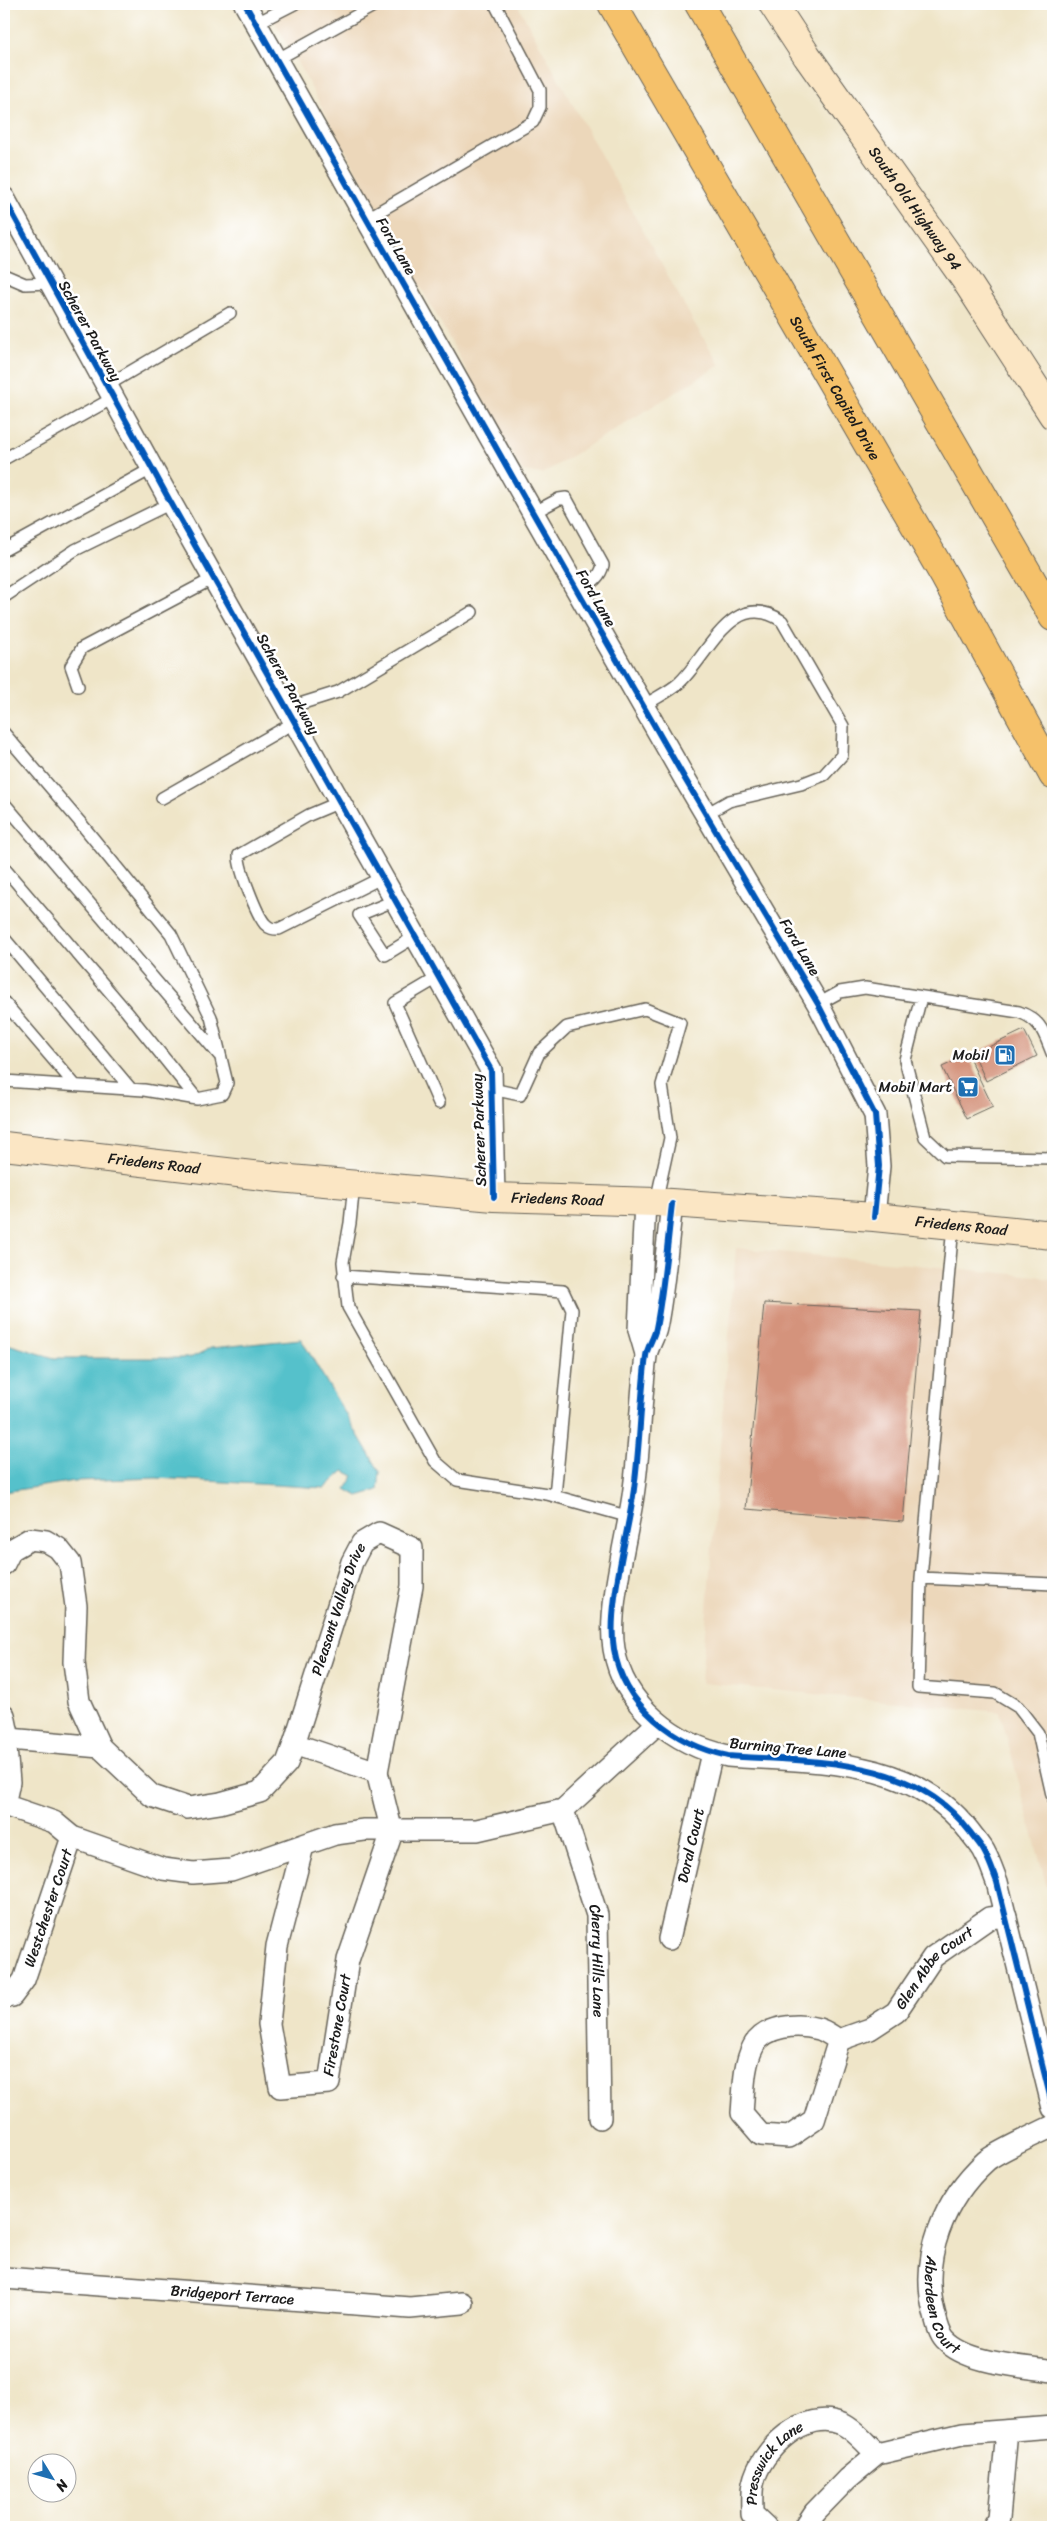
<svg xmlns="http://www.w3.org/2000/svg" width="1057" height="2531" font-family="Sriracha,sans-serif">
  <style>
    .built { fill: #ecd7ba }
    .water { fill: #54c1cb; stroke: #386e74 }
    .building { fill: #d4937b }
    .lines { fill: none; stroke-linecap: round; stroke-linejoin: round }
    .lane-casing { stroke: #666258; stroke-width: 14 }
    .street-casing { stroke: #666258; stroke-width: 24 }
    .secondary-casing { stroke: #666258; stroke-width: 30 }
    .highway-casing { stroke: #666258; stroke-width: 30 }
    .lane { stroke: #fff; stroke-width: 11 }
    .street { stroke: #fff; stroke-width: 21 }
    .secondary { stroke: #fbe6c4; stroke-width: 28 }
    .highway { stroke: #f5c16b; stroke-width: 28 }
    .cycleway-casing { stroke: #fff; stroke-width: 9 }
    .cycleway { stroke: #0057b8; stroke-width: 6 }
    .labels { text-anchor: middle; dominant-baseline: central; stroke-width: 5; stroke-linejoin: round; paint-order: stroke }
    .street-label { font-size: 15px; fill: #1c1c1c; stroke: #fff }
    .poi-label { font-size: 15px; fill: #1c1c1c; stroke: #fff; text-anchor: end }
  </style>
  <rect width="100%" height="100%" fill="#fff"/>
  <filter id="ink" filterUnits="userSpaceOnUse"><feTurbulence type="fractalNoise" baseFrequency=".02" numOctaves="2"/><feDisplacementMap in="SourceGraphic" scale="10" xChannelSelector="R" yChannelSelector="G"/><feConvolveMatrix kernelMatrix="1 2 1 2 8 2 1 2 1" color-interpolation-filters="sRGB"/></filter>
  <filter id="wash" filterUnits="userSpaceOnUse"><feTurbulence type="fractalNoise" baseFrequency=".0096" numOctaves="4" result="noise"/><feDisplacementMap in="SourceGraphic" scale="20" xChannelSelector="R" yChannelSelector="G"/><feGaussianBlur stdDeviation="1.12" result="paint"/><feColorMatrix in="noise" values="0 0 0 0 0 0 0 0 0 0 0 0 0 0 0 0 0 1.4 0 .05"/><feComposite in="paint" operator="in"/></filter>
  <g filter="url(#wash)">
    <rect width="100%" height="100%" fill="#efe5c8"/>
    <path class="built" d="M265,4H517L693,321L720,365L542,474L522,471Z
      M736,1248L1036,1276L1053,1280V1910L1000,1712L701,1683Z"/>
    <path class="water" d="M301,1339L380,1472L378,1490L358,1496L346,1489L354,1476L344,1471L325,1488L156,1478L75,1481L4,1492V1343L54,1358H190L211,1348Z"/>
    <g id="blocks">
      <path class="building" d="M1024,1030L1037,1056L986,1081L974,1054Z
        M968,1055L993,1107L967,1119L942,1067Z
        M764,1303L921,1311L903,1522L746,1509Z"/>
    </g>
  </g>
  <g filter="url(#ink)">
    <use href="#blocks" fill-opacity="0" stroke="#666258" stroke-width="1"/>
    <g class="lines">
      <g class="lane-casing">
        <path id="lane" d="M255,24L294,4
          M276,60L377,4
          M366,219L533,122L540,107V90L495,4
          M4,275L25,284L49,283
          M106,386L230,313
          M4,459L113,398
          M533,513L559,499L566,498L603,565C600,579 589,584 578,591
          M4,550L153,468
          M4,597L75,550L171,503
          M78,686L71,666L82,648L214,578
          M644,706C655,698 669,692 679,683C708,657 732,587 782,621L843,726L842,755L824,775L801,784L729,801L706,814
          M287,708L338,692L472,612
          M4,733L79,821L171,934L211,1017L227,1083L222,1094L197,1099L144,1090L4,1081
          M162,798L295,722
          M340,802L309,815L239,855C238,867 257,915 265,924C270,929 273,929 279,929L383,877
          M4,803L219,1055
          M4,868L127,1012L197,1099
          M396,900L359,915L385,955L416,936
          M4,938L131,1089
          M921,997L905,1060L925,1137L945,1156L1053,1158
          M4,1002L75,1085
          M818,1004L840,992L865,988L1019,1012C1042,1020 1044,1034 1053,1055
          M492,1089L520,1095L539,1053L567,1027L645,1009L680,1023L662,1085L670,1138L656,1202
          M439,1103L395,1003L439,977
          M354,1184L350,1223L343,1262L348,1307L435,1461L457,1480L547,1494L630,1517
          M343,1276L563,1291L572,1310L555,1496
          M921,1578L953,1226
          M1053,1584L921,1578L918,1687L995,1693L1018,1707L1038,1733L1053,1799"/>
      </g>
      <g class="street-casing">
        <g id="street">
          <path d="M245,4L533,513L685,779L818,1004L875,1115L879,1166L874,1217"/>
          <path d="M4,198L171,503L491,1070L494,1197"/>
          <path d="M645,1202L639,1330L646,1354"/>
          <path d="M672,1204C667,1245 664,1288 656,1328C654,1338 647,1347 646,1356C640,1403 640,1450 633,1496C627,1538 607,1609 614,1649C623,1706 676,1745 728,1756C813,1762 913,1756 970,1832C975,1839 982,1846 985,1853C990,1862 993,1872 997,1882L1053,2108"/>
          <path d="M4,1564L11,1550L30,1539L46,1541L58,1548L70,1563L76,1606L74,1662L79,1701L100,1747"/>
          <path d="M4,1715L9,1739L6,1748L9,1782L4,1805L54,1822L72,1837L163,1869L193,1873L231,1870L335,1834L364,1830H477L563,1810L658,1723"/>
          <path d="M9,1739L100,1747L152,1796L188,1808L220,1803L260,1792L287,1763L294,1744L377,1772L392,1832L348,1960L329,2083L280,2087L269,2024L277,1946L303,1846"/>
          <path id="s1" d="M294,1744L352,1562L362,1543L379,1533L412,1548V1586L377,1772"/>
          <path id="s2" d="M563,1810L597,1915L600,2118"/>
          <path id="s3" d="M669,1939L712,1753"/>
          <path id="s4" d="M4,1997L12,1996L24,1980L72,1837"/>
          <path id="s5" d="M839,2040C833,2037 826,2031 819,2029C798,2023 764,2025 753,2047C743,2066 744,2092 742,2113L761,2135L789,2137L814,2120L839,2040L870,2029L896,2012L933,1957L989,1918L1006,1916"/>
          <path id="s6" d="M1053,2126C1037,2134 998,2151 986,2161C944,2199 920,2257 934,2312C936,2320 939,2334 945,2340C967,2364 1023,2366 1053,2371"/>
          <path id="s7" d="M4,2278L410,2308L462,2303"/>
          <path id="s8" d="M766,2527L752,2514C752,2505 751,2493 753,2484C760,2450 805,2407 842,2424C854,2429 867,2445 877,2454"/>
          <path d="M805,2527L815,2512L847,2479L877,2454L962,2434L1053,2427"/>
          <path d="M993,2527L999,2518L1007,2431"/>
        </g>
      </g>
      <g class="secondary-casing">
        <g id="secondary">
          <path id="s9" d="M773,4L807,56L965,279L1053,415"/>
          <path id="s10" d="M4,1146L279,1178L494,1197L656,1202L874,1217L1053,1235"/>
        </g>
      </g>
      <g class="highway-casing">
        <g id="highway">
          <path id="s11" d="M612,4L945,577L1053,775"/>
          <path d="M699,4L1053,617"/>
        </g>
      </g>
      <use href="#lane" class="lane"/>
      <use href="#street" class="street"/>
      <use href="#secondary" class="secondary"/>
      <use href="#highway" class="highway"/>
      <g class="cycleway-casing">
        <path id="cycleway" d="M245,4L533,513L685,779L818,1004L875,1115L879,1166L874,1217
          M4,198L171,503L491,1070L494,1197
          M672,1204C667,1245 664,1288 656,1328C654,1338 647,1347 646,1356C640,1403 640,1450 633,1496C627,1538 607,1609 614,1649C623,1706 676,1745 728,1756C813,1762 913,1756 970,1832C975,1839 982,1846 985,1853C990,1862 993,1872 997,1882L1053,2108"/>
      </g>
      <use href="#cycleway" class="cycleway"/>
    </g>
  </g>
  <defs>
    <g id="fuel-square" transform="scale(1.125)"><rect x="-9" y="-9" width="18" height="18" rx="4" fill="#1f6fb2" stroke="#fff"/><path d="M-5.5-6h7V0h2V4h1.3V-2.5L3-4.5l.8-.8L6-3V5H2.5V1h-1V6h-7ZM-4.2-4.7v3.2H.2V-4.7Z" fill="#fff"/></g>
    <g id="supermarket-square" transform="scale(1.125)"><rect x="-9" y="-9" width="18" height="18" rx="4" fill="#1f6fb2" stroke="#fff"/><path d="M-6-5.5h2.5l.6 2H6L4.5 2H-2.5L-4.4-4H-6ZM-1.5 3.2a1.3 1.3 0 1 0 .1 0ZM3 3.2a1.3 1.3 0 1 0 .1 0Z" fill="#fff"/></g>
  </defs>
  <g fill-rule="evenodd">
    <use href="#fuel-square" x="1005" y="1055"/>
    <use href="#supermarket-square" x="968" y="1087"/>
  </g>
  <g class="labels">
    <g class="street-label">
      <text stroke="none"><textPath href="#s9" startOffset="249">South Old Highway 94</textPath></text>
      <text transform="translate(396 246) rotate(60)">Ford Lane</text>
      <text transform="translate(90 331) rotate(61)">Scherer Parkway</text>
      <text stroke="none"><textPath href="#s11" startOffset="444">South First Capitol Drive</textPath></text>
      <text transform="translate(596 598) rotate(60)">Ford Lane</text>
      <text transform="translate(288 684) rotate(61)">Scherer Parkway</text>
      <text transform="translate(800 947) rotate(59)">Ford Lane</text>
      <text transform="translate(479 1130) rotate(-92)">Scherer Parkway</text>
      <text stroke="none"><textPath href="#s10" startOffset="151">Friedens Road</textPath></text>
      <text stroke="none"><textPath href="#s10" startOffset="556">Friedens Road</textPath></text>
      <text stroke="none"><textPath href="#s10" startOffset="961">Friedens Road</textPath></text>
      <text stroke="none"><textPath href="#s1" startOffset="142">Pleasant Valley Drive</textPath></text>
      <text transform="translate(788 1748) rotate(5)">Burning Tree Lane</text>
      <text stroke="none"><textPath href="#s3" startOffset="96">Doral Court</textPath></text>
      <text stroke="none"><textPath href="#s4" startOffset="104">Westchester Court</textPath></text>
      <text stroke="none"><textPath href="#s2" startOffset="156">Cherry Hills Lane</textPath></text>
      <text stroke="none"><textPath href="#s5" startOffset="458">Glen Abbe Court</textPath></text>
      <text transform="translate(337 2025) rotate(-80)">Firestone Court</text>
      <text stroke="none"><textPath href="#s7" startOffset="229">Bridgeport Terrace</textPath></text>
      <text stroke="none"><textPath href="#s6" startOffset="239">Aberdeen Court</textPath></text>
      <text stroke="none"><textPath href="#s8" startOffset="78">Presswick Lane</textPath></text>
    </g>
    <g class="poi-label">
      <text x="989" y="1055">Mobil</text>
      <text x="952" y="1087">Mobil Mart</text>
    </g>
  </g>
  <rect width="1057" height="2531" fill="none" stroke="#fff" stroke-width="20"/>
  <g transform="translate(52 2478) rotate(127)"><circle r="24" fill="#ffffff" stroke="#a4a4a4"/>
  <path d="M0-4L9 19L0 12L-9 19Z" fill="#1f6fb2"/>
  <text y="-8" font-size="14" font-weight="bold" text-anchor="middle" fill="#1c1c1c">N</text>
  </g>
</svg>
